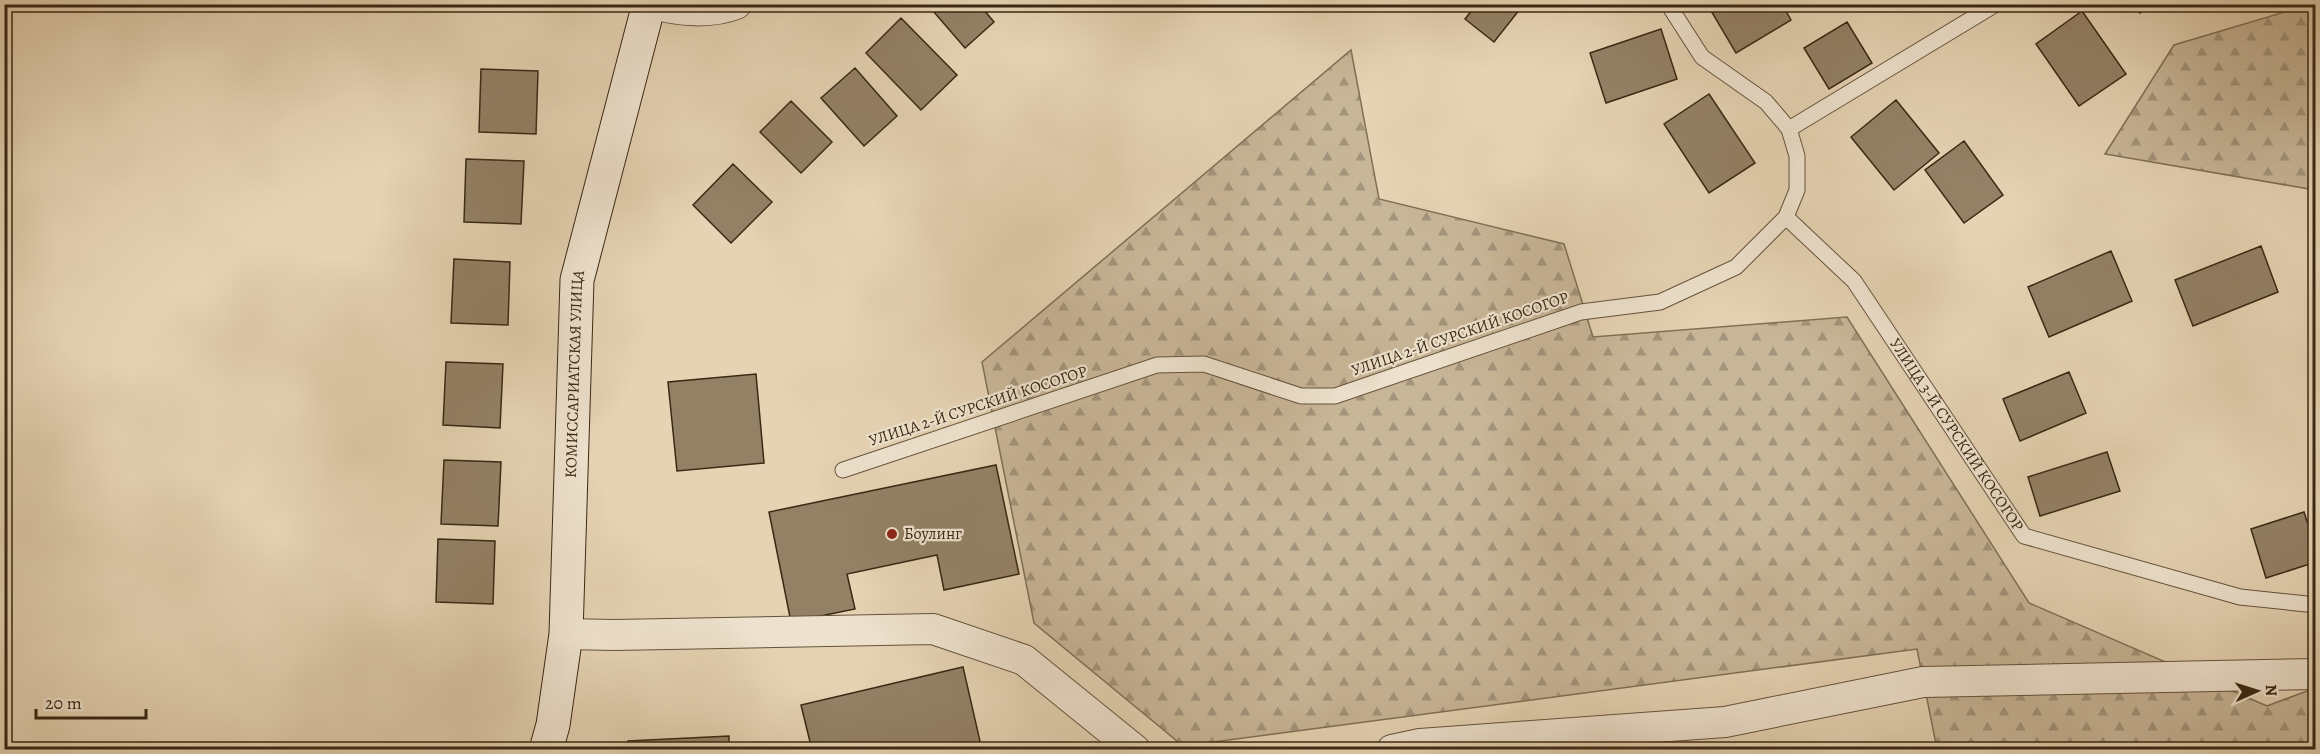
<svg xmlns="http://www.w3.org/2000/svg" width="2320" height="754" font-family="Alegreya,serif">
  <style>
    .forest { fill: url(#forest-firs); stroke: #816f56; stroke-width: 1.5 }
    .building { fill: #938166; stroke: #3a2813; stroke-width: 1.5 }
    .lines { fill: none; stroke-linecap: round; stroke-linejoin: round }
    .lane-casing { stroke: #65533b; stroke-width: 17 }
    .street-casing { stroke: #65533b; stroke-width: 32 }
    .secondary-casing { stroke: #3a2813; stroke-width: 35 }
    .lane { stroke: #eee2ce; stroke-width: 15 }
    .street { stroke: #eee2ce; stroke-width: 30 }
    .secondary { stroke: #eee2ce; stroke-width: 33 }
    .poi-dot { fill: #8f2418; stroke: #eee2ce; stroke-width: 2 }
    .labels { text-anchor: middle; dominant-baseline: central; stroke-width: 4.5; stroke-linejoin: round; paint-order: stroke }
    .street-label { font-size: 16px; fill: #3a2813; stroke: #eee2ce }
    .poi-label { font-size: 16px; fill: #3a2813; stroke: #eee2ce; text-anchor: start }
  </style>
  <defs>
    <pattern id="forest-firs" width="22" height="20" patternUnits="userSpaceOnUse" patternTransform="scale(1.5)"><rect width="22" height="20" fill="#c8b698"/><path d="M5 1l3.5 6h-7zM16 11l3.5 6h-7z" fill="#a3947b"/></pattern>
  </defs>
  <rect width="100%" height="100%" fill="#e5d3b3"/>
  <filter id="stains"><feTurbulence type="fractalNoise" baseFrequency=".00333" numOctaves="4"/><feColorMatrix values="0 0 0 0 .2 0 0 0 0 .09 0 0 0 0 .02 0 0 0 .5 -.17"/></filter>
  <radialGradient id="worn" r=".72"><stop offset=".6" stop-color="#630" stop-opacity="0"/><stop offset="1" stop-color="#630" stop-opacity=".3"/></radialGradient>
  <path class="forest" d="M2308,5H2316L2315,190L2105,154L2174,45Z
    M1351,50L1379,199L1564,244L1593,337L1847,317L2029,603L2267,706L2315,688V749H1937L1917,649L1183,746L1034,623L982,362Z"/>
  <path class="building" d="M927,4H979L994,22L965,48Z
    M1477,4H1524L1494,42L1465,19Z
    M1707,4H1782L1791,20L1736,53Z
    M2135,4H2155L2140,13Z
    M2082,11L2126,74L2079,106L2036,44Z
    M901,18L957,75L921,110L866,53Z
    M1847,22L1872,63L1829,89L1804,48Z
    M1661,29L1677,79L1606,103L1590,53Z
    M855,68L897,116L864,146L821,98Z
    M481,69L538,71L536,134L479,132Z
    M1709,94L1755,163L1709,193L1664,124Z
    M1896,100L1939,153L1894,190L1851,137Z
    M791,101L832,142L801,173L760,132Z
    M1964,141L2003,195L1964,223L1925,170Z
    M466,159L524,161L521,224L464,222Z
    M733,164L772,202L731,243L693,205Z
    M2261,246L2278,292L2193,326L2175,280Z
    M2111,251L2132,301L2049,337L2028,287Z
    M454,259L510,262L508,325L451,323Z
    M446,362L503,364L500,428L443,425Z
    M2069,372L2086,413L2020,441L2003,399Z
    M756,374L764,463L677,471L668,382Z
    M2107,452L2120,491L2040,516L2028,477Z
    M444,460L501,462L498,526L441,524Z
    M996,465L1019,574L944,590L937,555L847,574L855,609L791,622L769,512Z
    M2304,512L2316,548V562L2266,578L2251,529Z
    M438,539L495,541L493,604L436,602Z
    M963,667L982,750H812L801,705Z
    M729,736V750H629L628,741Z"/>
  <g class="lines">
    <g class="lane-casing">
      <g id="lane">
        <path d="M1668,4L1702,57L1766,102L1789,129"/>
        <path id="s1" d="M1786,217L1854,281L2024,536L2240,597L2316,605"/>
        <path d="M843,470L1157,365L1204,364L1301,396H1335L1581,312L1660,302L1736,267L1786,217L1797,190V156L1789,129L1996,4"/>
      </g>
    </g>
    <g class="street-casing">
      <path id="street" d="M654,4C678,11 711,14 736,4
        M566,634L614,635L933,629L1024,660L1135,750
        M1392,750L1420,744L1725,722L1923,682L2316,674"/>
    </g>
    <g class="secondary-casing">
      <g id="secondary">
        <path id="s2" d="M546,750L553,725L566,634L577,280L649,4"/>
      </g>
    </g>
    <use href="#lane" class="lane"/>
    <use href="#street" class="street"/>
    <use href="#secondary" class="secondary"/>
  </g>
  <circle class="poi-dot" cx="892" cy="534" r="6"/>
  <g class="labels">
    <g class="street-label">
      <text transform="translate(1460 334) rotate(-19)">УЛИЦА 2-Й СУРСКИЙ КОСОГОР</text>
      <text stroke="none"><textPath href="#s2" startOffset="378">КОМИССАРИАТСКАЯ УЛИЦА</textPath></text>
      <text transform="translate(978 406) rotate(-18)">УЛИЦА 2-Й СУРСКИЙ КОСОГОР</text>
      <text stroke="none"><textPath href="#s1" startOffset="278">УЛИЦА 3-Й СУРСКИЙ КОСОГОР</textPath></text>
    </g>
    <g class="poi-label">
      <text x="904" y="534">Боулинг</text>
    </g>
  </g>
  <rect width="2320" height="754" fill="none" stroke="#e5d3b3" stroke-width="24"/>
  <rect x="6" y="6" width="2308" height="742" fill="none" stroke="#3a2813" stroke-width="3"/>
  <rect x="12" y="12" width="2296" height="730" fill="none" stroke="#3a2813" stroke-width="1.5"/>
  <g transform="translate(2257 691) rotate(87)" stroke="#eee2ce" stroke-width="4.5" paint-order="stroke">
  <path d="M0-4.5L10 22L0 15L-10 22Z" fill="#3a2813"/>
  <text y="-9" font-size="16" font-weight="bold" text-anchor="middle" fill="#3a2813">N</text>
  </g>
  <path d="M36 709v9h110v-9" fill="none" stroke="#3a2813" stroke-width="3"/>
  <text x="45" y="709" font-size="18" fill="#3a2813" stroke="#eee2ce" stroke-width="4.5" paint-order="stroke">20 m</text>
  <rect width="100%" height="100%" filter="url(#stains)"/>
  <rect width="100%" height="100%" fill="url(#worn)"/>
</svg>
